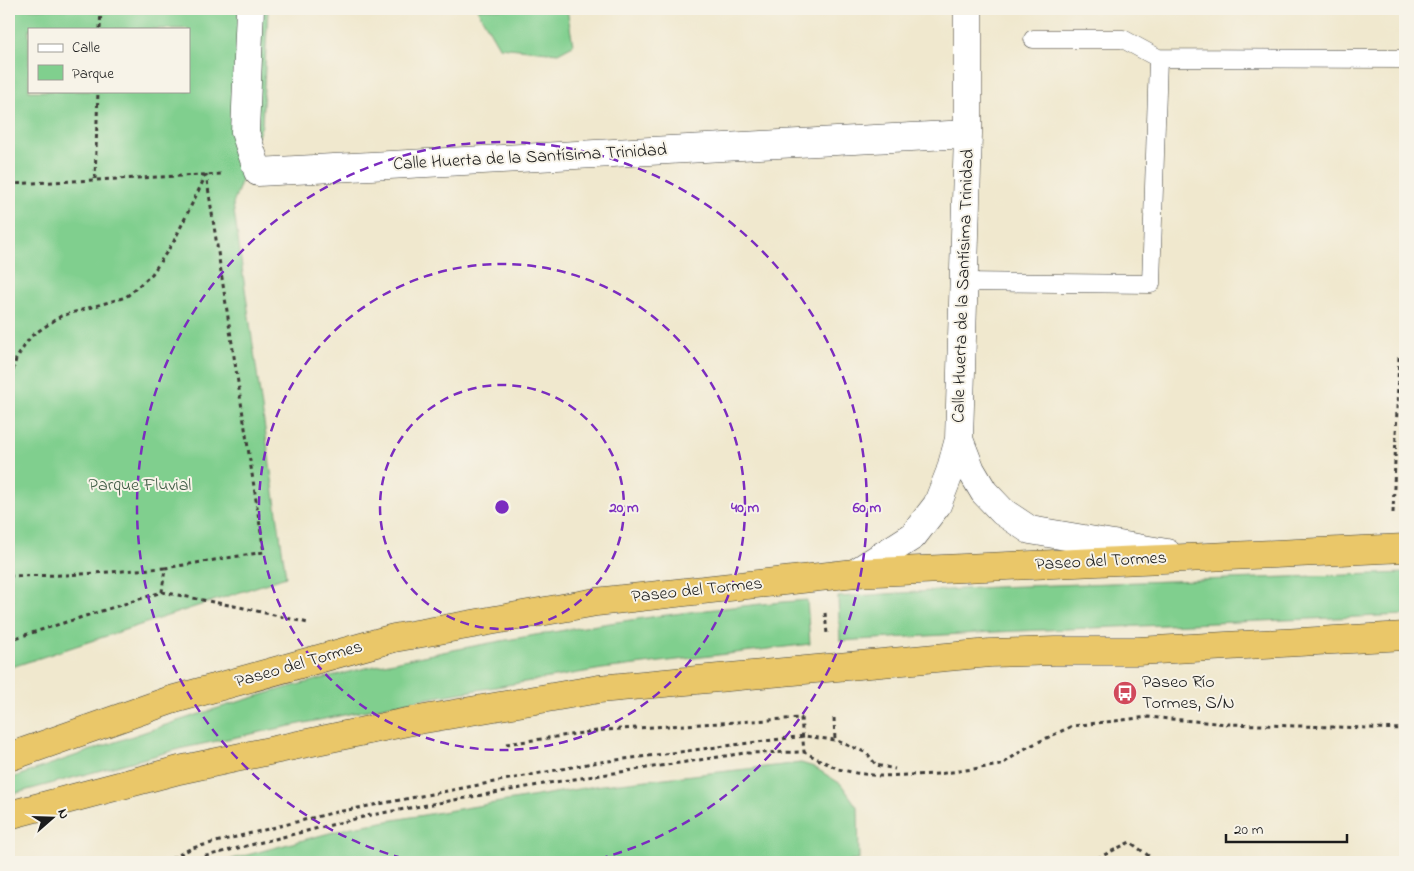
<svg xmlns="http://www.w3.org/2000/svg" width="1414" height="871" font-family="'Indie Flower',sans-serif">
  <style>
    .green { fill: #80cf8e; stroke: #4e7655; fill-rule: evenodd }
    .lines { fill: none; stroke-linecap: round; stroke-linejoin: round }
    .lane-casing { stroke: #3c3b37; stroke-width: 19 }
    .street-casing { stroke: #3c3b37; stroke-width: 29 }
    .highway-casing { stroke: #3c3b37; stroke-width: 29 }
    .path { stroke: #3c3b37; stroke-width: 3; stroke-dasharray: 4 4; stroke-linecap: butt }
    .lane { stroke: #fff; stroke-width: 18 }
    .street { stroke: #fff; stroke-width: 28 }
    .highway { stroke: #eac769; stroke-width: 28 }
    .ring { fill: none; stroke: #7b2cbf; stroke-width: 2.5; stroke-dasharray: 9 6 }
    .labels { text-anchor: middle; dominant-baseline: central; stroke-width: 4; stroke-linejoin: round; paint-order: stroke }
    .street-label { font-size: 18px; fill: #1c1c1c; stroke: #f7f3e8 }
    .park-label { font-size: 18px; fill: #3f5b44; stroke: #f7f3e8 }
    .poi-label { font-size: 18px; fill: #1c1c1c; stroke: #f7f3e8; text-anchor: start }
    .centre { fill: #7b2cbf; stroke: #f7f3e8; stroke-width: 2.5 }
    .ring-label { font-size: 15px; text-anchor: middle; font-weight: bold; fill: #7b2cbf; stroke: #f7f3e8; stroke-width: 4; stroke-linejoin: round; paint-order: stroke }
  </style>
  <rect width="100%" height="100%" fill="#f7f3e8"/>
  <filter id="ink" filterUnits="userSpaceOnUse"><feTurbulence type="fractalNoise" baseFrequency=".02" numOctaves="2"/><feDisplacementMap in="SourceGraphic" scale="10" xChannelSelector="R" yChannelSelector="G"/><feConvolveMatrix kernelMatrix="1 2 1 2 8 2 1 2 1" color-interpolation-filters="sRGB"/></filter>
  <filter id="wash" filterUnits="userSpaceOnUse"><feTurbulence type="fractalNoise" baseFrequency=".0096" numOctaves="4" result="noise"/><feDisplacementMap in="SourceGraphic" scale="20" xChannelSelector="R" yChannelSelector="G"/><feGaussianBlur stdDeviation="1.12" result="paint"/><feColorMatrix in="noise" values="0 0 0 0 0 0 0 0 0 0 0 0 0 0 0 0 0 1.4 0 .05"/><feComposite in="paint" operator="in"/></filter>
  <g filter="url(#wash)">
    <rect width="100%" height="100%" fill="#f0e8ce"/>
    <path class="green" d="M9,9H268L262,125L233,204L286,577L9,668ZM29,29H189V91H29Z
      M477,9H567L573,45L558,53L499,47Z
      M1405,573V615L995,632L840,641L838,597L995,587Z
      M807,600L810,644L602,669L412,701L183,748L9,795V779C97,748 185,717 275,691C349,670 425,655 501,641C602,623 704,608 807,600Z
      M801,763L814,767L841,784L858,808L859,860L845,862H221L352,827L602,785Z"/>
  </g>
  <g filter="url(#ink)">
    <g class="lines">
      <g class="lane-casing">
        <path id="lane" d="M1033,39H1123L1158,58
          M964,282L1151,284L1158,58L1405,59"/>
      </g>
      <g class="street-casing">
        <path id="street" d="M250,9L245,132L258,172L968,134
          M959,439L971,470L984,492L1003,512L1030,530L1167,553
          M855,573L913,536L937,505L950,472L959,439L968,134V9"/>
      </g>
      <g class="highway-casing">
        <path id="highway" d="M9,757L171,700L394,638L596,602L855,573L1405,548
          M9,815L179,770L407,722L599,689L990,653L1055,651H1138L1405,636"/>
      </g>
      <path class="path" d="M100,29L101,9
        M95,179L98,91
        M9,184L223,174
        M9,386L16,359L31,336L61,316L126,297L152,274L174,241L206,175
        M1393,513L1399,356
        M9,576L67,575L165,568
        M162,592L244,608L308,623
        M825,613L827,634
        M9,640L162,592L165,568L264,552L206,174
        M834,718L835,740
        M506,744L604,730L801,718L804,752
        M165,862L192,848L332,813L593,763L804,736L835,740L867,753L876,765L895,769
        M190,862L198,858L371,815L555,782L745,753L804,752L838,769L856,773L879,776L938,774L1001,765L1026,748L1072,726L1148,717L1227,724L1405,729
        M1090,862L1130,842L1157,862"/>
      <use href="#lane" class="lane"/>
      <use href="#street" class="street"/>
      <use href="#highway" class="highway"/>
    </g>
  </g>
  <g class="ring">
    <circle cx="502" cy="507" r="122"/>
    <circle cx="502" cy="507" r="243"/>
    <path d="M417 862A365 365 0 1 1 587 862"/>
  </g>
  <defs>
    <g id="bus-disc" transform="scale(1.25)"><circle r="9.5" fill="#d1495b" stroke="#f7f3e8"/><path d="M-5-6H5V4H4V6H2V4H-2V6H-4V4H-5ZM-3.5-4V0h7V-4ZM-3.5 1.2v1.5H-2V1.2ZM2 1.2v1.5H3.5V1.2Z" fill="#fff"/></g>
  </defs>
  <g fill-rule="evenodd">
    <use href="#bus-disc" x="1125" y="693"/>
  </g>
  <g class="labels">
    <g class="street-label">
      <text transform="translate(530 158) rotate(-3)">Calle Huerta de la Santísima Trinidad</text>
      <text transform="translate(964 286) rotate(-88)">Calle Huerta de la Santísima Trinidad</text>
      <text transform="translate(1101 562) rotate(-3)">Paseo del Tormes</text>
      <text transform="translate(697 591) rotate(-6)">Paseo del Tormes</text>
      <text transform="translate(299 665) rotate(-16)">Paseo del Tormes</text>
    </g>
    <g class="park-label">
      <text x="140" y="486">Parque Fluvial</text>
    </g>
    <g class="poi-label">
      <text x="1142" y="683">Paseo Río<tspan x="1142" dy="21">Tormes, S/N</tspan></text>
    </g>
  </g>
  <circle cx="502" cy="507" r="8" class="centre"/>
  <g class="ring-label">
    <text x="624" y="512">20 m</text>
    <text x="745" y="512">40 m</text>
    <text x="867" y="512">60 m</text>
  </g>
  <rect width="1414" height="871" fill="none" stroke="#f7f3e8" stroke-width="30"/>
  <rect x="28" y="28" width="162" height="65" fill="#f7f3e8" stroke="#9f9d96"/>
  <rect x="38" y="44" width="25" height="8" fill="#ffffff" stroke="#9f9d96"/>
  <text x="72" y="52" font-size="15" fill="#1c1c1c">Calle</text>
  <rect x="38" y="65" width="25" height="15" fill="#80cf8e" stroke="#9f9d96"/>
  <text x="72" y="78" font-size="15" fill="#1c1c1c">Parque</text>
  <g transform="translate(52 818) rotate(70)" stroke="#f7f3e8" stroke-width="4" paint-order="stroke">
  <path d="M0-4L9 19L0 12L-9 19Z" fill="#1c1c1c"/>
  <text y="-8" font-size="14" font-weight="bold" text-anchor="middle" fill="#1c1c1c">N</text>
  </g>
  <path d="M1226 834v8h121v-8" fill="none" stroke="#1c1c1c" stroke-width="2.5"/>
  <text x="1234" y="834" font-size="15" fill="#1c1c1c" stroke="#f7f3e8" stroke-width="4" paint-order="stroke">20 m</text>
</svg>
